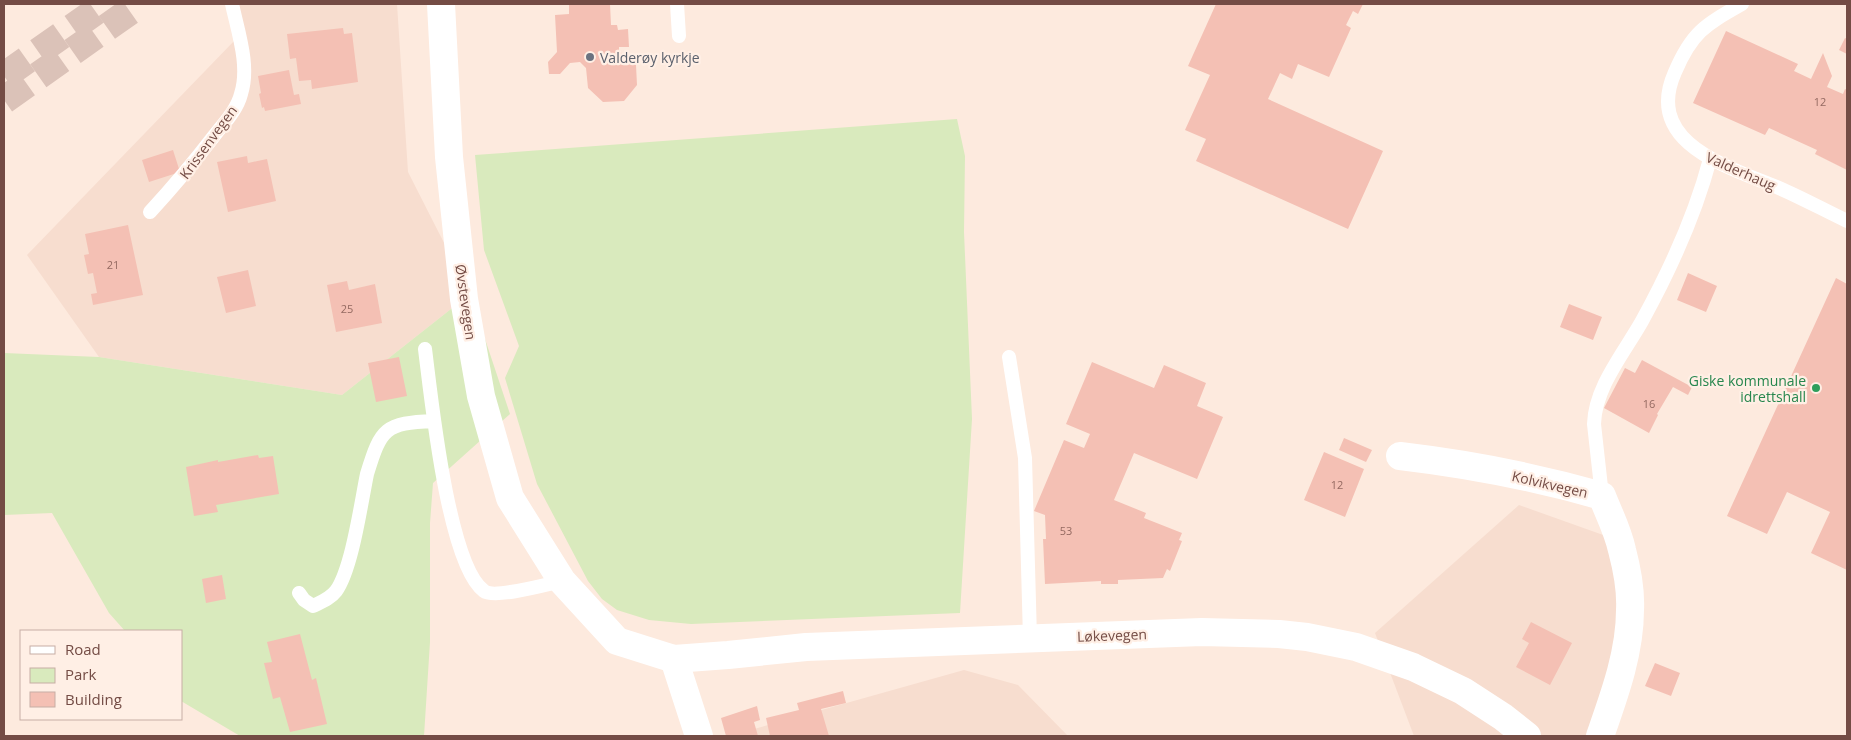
<svg xmlns="http://www.w3.org/2000/svg" width="1851" height="740" font-family="'Open Sans',sans-serif">
  <style>
    .residential { fill: #f7ddcf }
    .green { fill: #d9eabd }
    .building { fill: #f4c0b4 }
    .lines { fill: none; stroke-linecap: round; stroke-linejoin: round }
    .trunk-tunnel { stroke: #dbc2b8; stroke-width: 28; stroke-dasharray: 28 14; stroke-linecap: butt }
    .service { stroke: #fff; stroke-width: 14 }
    .minor { stroke: #fff; stroke-width: 28 }
    .worship-dot { fill: #6b7280; stroke: #ffefe5; stroke-width: 2 }
    .leisure-dot { fill: #2e9e5b; stroke: #ffefe5; stroke-width: 2 }
    .labels { text-anchor: middle; dominant-baseline: central; stroke-width: 4.5; stroke-linejoin: round; paint-order: stroke }
    .number-label { font-size: 11px; fill: #946961 }
    .worship-label { font-size: 14px; fill: #5b616d; stroke: #ffefe5; text-anchor: start }
    .street-label { font-size: 14px; fill: #744c45; stroke: #ffefe5 }
    .leisure-label { font-size: 14px; fill: #27864d; stroke: #ffefe5; text-anchor: end }
  </style>
  <rect width="100%" height="100%" fill="#fdeade"/>
  <path class="residential" d="M230,4H397L408,172L470,294L342,395L99,357L27,255L235,40Z
    M1519,505L1620,541L1613,711L1608,736H1414L1375,633Z
    M964,670L1018,685L1068,736H729Z"/>
  <path class="green" d="M957,119L965,156L964,232L972,419L960,613L691,624L649,620L617,610L602,599L588,581L537,484L505,378L519,346L484,250L475,155Z
    M470,294L510,414L433,483L430,523V642L424,736H240L181,701V631H125L109,613L52,513L4,515V353L99,357L342,395Z"/>
  <path class="building" d="M569,4H610L611,25H617L618,30L628,29L629,47H619V51L636,65L637,85L624,101L603,102L588,88L586,68L580,62L570,63L560,74H549L548,62L557,52L555,15L569,14Z
    M1216,4H1363L1358,14L1353,11L1346,25L1351,28L1329,77L1298,64L1292,79L1280,73L1268,99L1383,151L1348,229L1196,161L1206,139L1185,130L1210,75L1188,66Z
    M343,28L344,34L352,33L358,82L312,89L311,80L299,81L296,58L290,59L287,34Z
    M1726,31L1798,64L1794,71L1811,79L1823,53L1832,76L1827,87L1843,94L1845,89L1847,90V170L1815,154L1817,150L1769,128L1765,135L1693,103Z
    M1845,38L1847,39V54L1839,50Z
    M289,70L294,95L299,94L301,104L265,111L264,107L262,108L259,94L261,93L258,76Z
    M173,150L180,172L149,182L142,160Z
    M247,156L248,163L267,159L276,201L228,212L217,162Z
    M128,225L143,295L93,305L91,294L97,293L93,273L88,274L84,255L89,254L85,234Z
    M248,270L256,306L226,313L217,277Z
    M1688,273L1717,286L1706,312L1677,300Z
    M1836,278L1847,284V570L1811,553L1830,512L1787,492L1767,534L1727,516Z
    M347,281L349,290L375,284L382,323L336,332L327,285Z
    M1569,304L1602,317L1593,340L1560,327Z
    M399,357L407,396L376,402L368,363Z
    M1642,360L1692,387L1688,395L1673,387L1657,414L1658,415L1649,433L1604,408L1625,368L1635,373Z
    M1092,362L1154,388L1164,365L1206,383L1197,406L1223,417L1197,479L1134,453L1114,500L1146,513L1144,518L1182,533L1179,540L1182,541L1170,571L1167,569L1163,578L1118,580V584H1101V581L1045,584L1043,539H1046L1045,515L1034,511L1064,440L1084,448L1090,434L1066,424Z
    M1344,438L1372,450L1366,462L1339,450Z
    M1324,452L1364,469L1345,517L1304,500Z
    M258,455L259,458L273,456L279,494L216,505L218,512L194,516L186,467L218,460V462Z
    M222,575L226,599L206,603L202,579Z
    M1531,622L1572,643L1550,685L1516,667L1529,643L1522,639Z
    M300,634L312,680L316,678L327,724L290,732L280,697L273,699L264,663L272,662L267,642Z
    M1655,663L1680,673L1671,696L1645,686Z
    M843,691L846,703L821,709L829,736H770L766,718L799,710L797,703Z
    M757,706L760,720L754,722L758,736H726L721,718Z"/>
  <g class="lines">
    <path class="trunk-tunnel" d="M4,76L106,4
      M4,100L140,4"/>
    <path class="service" d="M677,4L679,36
      M1742,4C1705,25 1692,32 1675,72C1643,144 1729,167 1779,188C1802,198 1824,210 1847,221
      M150,212C173,187 194,162 214,136C224,123 237,110 241,94C250,66 238,32 232,4
      M425,349C431,396 448,565 484,591C494,599 548,584 562,581
      M1009,357L1025,458L1030,638
      M1602,496L1594,424C1595,387 1624,353 1642,321C1670,270 1695,216 1710,159
      M299,593L304,600L313,606C321,602 330,599 336,591C352,569 361,503 367,474C381,428 385,423 434,421"/>
    <path class="minor" d="M441,4L449,157L464,299L481,396L510,498L562,581L617,641L674,659L728,655L806,647L1202,632L1279,634L1307,637L1356,647L1413,667L1463,691L1503,717L1527,736
      M1400,456C1468,464 1536,477 1602,496C1609,514 1618,531 1622,550C1627,569 1631,591 1630,610C1630,653 1614,696 1600,736
      M674,659L699,736"/>
  </g>
  <circle class="worship-dot" cx="590" cy="57" r="5"/>
  <circle class="leisure-dot" cx="1816" cy="388" r="5"/>
  <g class="labels">
    <g class="number-label">
      <text x="1820" y="101">12</text>
      <text x="113" y="264">21</text>
      <text x="347" y="308">25</text>
      <text x="1649" y="403">16</text>
      <text x="1337" y="484">12</text>
      <text x="1066" y="530">53</text>
    </g>
    <g class="worship-label">
      <text x="600" y="57">Valderøy kyrkje</text>
    </g>
    <g class="street-label">
      <text transform="translate(208 142) rotate(-54)">Krissenvegen</text>
      <text transform="translate(1741 171) rotate(24)">Valderhaug</text>
      <text transform="translate(466 302) rotate(82)">Øvstevegen</text>
      <text transform="translate(1550 484) rotate(13)">Kolvikvegen</text>
      <text transform="translate(1112 635) rotate(-2)">Løkevegen</text>
    </g>
    <g class="leisure-label">
      <text x="1806" y="380">Giske kommunale<tspan x="1806" dy="16">idrettshall</tspan></text>
    </g>
  </g>
  <rect width="1851" height="740" fill="none" stroke="#744c45" stroke-width="10"/>
  <rect x="20" y="630" width="162" height="90" fill="#ffefe5" stroke="#c7aea5"/>
  <rect x="30" y="646" width="25" height="8" fill="#ffffff" stroke="#c7aea5"/>
  <text x="65" y="655" font-size="15" fill="#744c45">Road</text>
  <rect x="30" y="668" width="25" height="15" fill="#d9eabd" stroke="#c7aea5"/>
  <text x="65" y="680" font-size="15" fill="#744c45">Park</text>
  <rect x="30" y="692" width="25" height="15" fill="#f4c0b4" stroke="#c7aea5"/>
  <text x="65" y="705" font-size="15" fill="#744c45">Building</text>
</svg>
